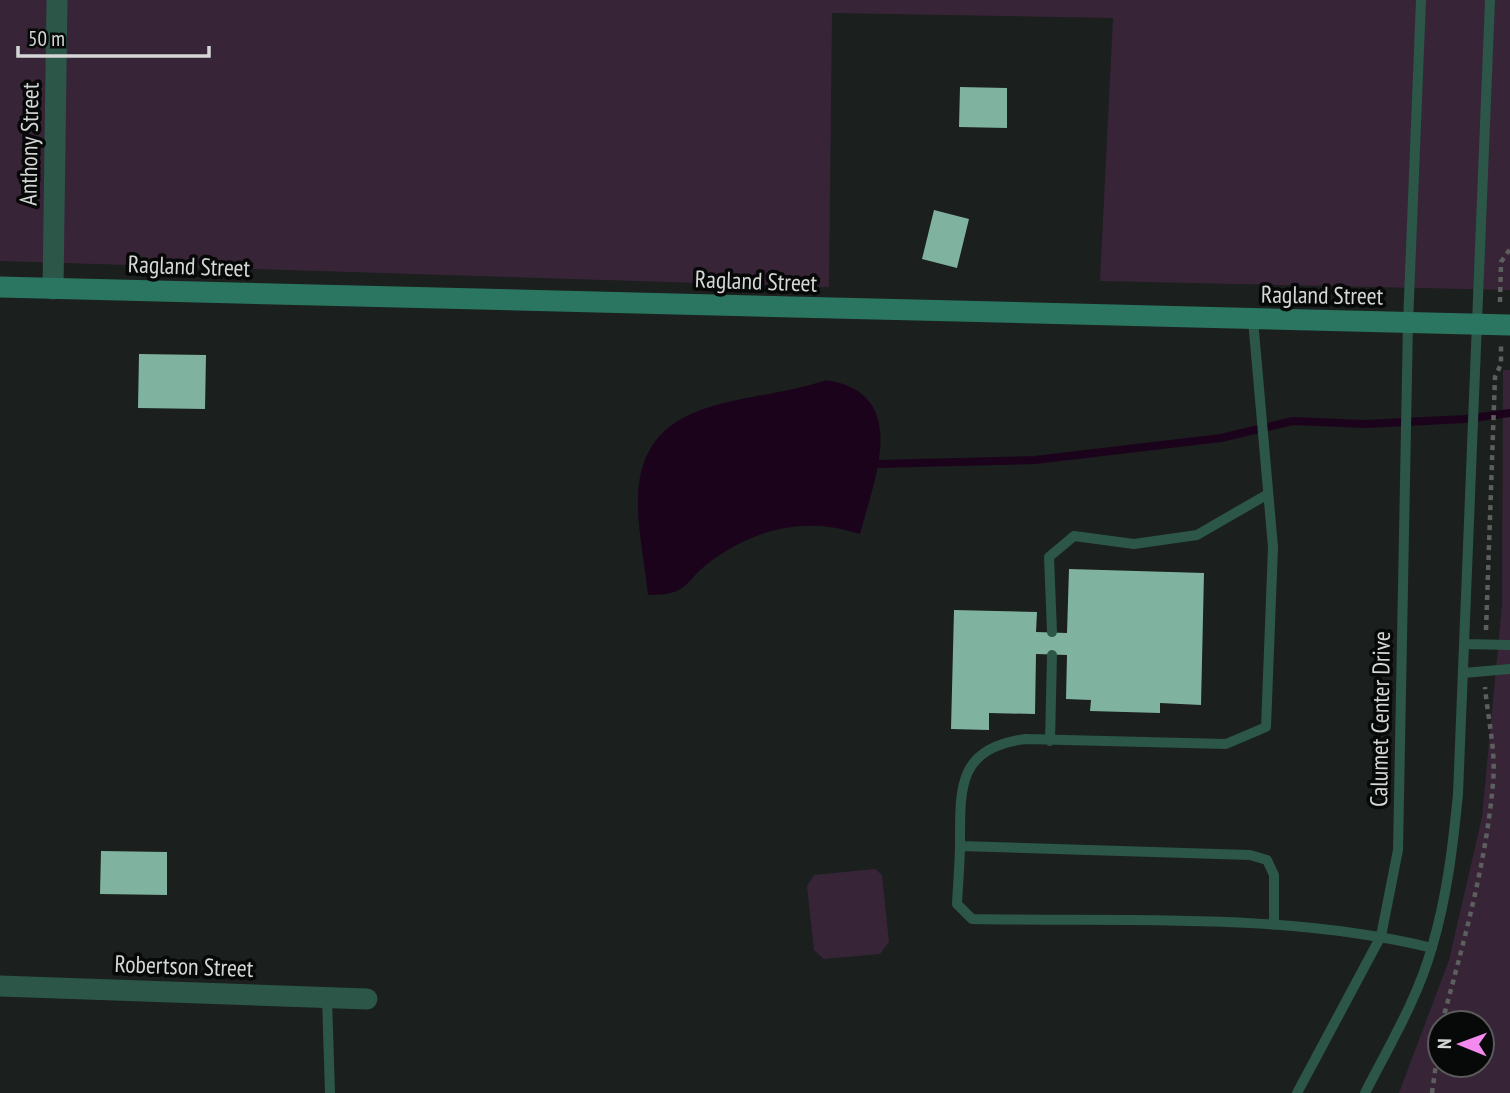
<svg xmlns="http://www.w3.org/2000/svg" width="1510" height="1093" font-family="'PT Sans Narrow',sans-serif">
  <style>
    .green { fill: #382437; fill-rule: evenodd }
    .water { fill: #1c031c }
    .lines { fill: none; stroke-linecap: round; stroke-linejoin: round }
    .stream { stroke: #1c031c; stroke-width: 8 }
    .building { fill: #7fb3a0 }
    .path { stroke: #5c5f5e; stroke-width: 4.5; stroke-dasharray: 5 5; stroke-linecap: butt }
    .lane { stroke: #2b5648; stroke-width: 10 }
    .street { stroke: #2b5648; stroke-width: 21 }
    .secondary { stroke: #2b7660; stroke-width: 21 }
    .labels { text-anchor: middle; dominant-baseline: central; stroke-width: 7; stroke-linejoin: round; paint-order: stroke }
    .street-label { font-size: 24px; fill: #d5d7d6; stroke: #070808 }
  </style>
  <rect width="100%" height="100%" fill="#1b1f1d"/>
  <path class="green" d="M0,0H1510V290L1100,281L1113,18L832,13L829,287L0,261Z
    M1503,370H1510V1093H1399L1449,960L1482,817L1502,605ZM1440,1023H1482V1065H1440Z
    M875,869L882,875L889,942L880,954L824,959L814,950L807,886L814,875Z"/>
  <path class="water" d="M826,380C911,393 875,477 860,534C807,516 756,528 711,561C682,583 690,595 648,595C645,565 637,527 638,499C641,390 750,407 826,380Z"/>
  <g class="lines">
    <path class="stream" d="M877,464L1035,460L1221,438L1293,421L1365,424L1465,419L1510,413"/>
  </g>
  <path class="building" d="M960,87L1007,88V128L959,127Z
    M934,210L969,219L957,268L922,259Z
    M139,354L206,355L205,409L138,408Z
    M1069,569L1204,573L1201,705L1160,703V713L1090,711L1091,700L1066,699L1067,655L1036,654L1035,714L989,713V730L951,729L954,610L1037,612L1036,632L1067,633Z
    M101,851L167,852V895L100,894Z"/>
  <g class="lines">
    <path class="path" d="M1500,302L1501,262L1510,249
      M1486,630L1495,377L1501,364V346
      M1442,1023C1463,944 1486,865 1493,783C1496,750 1488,720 1485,687
      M1432,1093L1440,1034"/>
    <path class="lane" d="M1253,320L1273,547L1266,727L1226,744L1025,739C958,748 960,787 960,843C960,863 958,883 957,904L972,919C1123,922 1285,912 1432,948
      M1052,632L1049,557L1074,536L1134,544L1197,535L1268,494
      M1464,644L1510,645
      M1463,673L1510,669
      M1050,741L1052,655
      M960,846L1250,855L1267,860L1274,875V925
      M327,998L330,1093
      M1297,1093L1381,936L1398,850L1408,323L1421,0
      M1365,1093C1389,1046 1418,998 1432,947C1447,897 1453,845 1458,794L1490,0"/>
    <path class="street" d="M53,289L57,0
      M0,986L367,999"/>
    <path class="secondary" d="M0,287L1510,325"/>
  </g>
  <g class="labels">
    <g class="street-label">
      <text transform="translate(29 144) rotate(-89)">Anthony Street</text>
      <text transform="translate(189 266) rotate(2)">Ragland Street</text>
      <text transform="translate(756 281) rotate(2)">Ragland Street</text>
      <text transform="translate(1322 295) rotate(1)">Ragland Street</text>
      <text transform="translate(1380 719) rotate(-89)">Calumet Center Drive</text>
      <text transform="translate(184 966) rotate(2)">Robertson Street</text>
    </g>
  </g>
  <g transform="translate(1461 1044) rotate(271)"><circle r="33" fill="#070808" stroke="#595b5a" stroke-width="2"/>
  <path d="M0-5L12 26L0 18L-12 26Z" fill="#f489f0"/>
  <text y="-10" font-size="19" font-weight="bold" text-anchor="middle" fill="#d5d7d6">N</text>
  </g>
  <path d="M18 46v10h191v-10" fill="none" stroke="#d5d7d6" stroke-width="3.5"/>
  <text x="28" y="46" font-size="21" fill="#d5d7d6" stroke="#070808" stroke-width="5" paint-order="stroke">50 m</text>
</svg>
